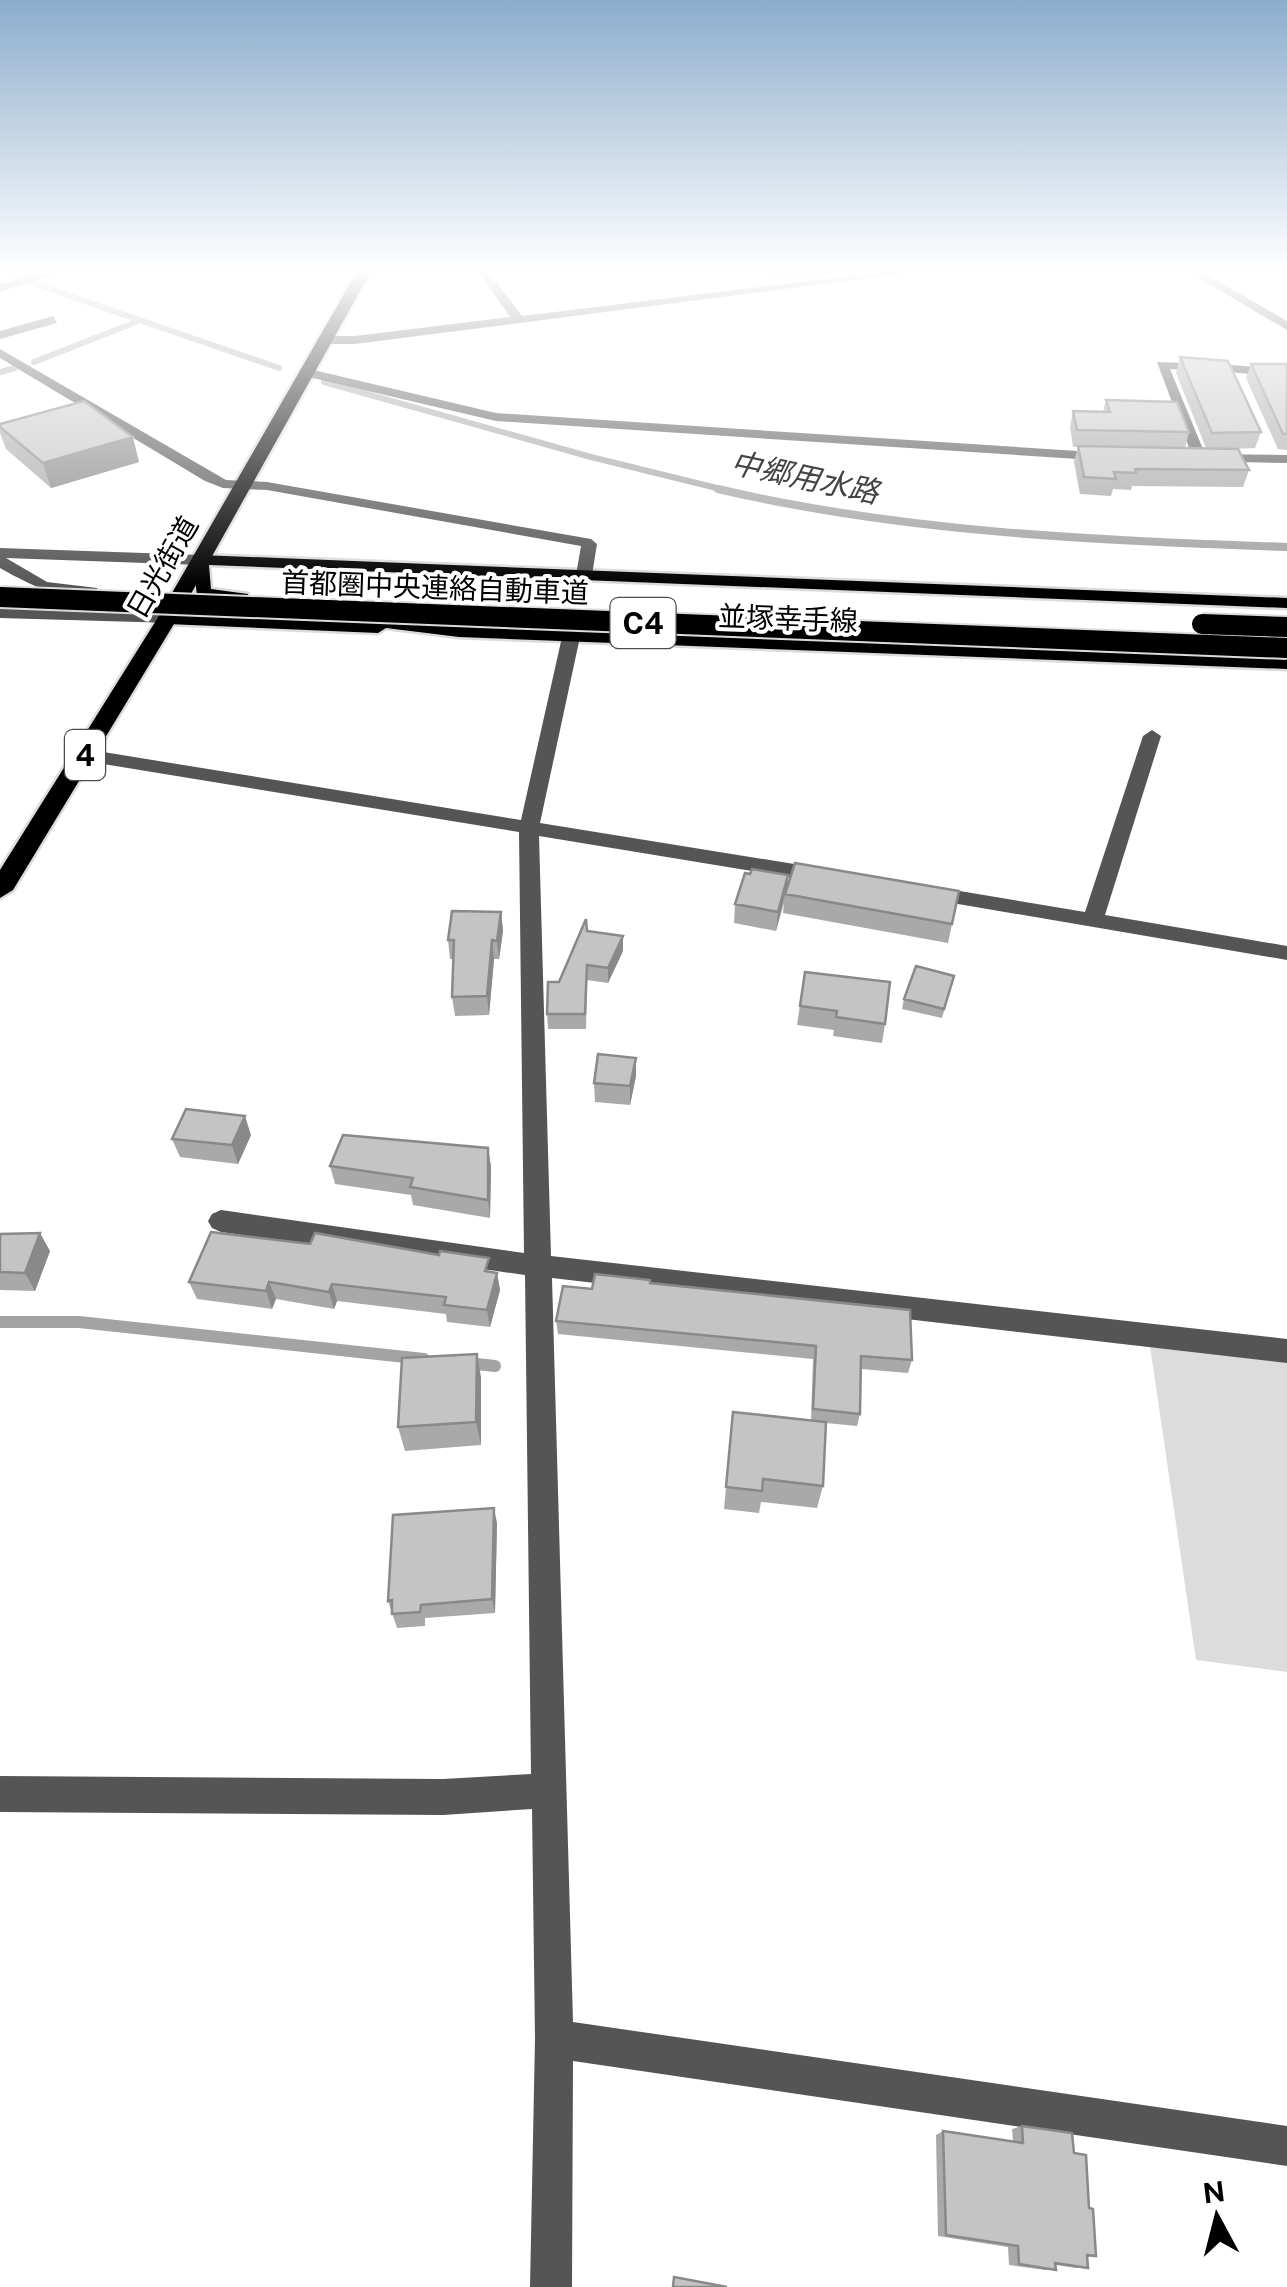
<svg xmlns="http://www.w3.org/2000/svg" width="1287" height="2287" font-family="'Public Sans','Noto Sans JP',sans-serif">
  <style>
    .green { fill: #dcdcdc }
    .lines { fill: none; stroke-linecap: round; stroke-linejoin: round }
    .stream-far2 { stroke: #a3a3a3; stroke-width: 6 }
    .stream-far1 { stroke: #a3a3a3; stroke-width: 8 }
    .stream { stroke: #a3a3a3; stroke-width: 12 }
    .major-casing { stroke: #dbdbdb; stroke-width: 5 }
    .highway-casing { stroke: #dbdbdb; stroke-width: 5 }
    .minor { fill: #555; fill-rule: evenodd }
    .major { fill: #000; fill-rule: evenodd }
    .highway { fill: #000; fill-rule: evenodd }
    .highway-bridge-casing { stroke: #dbdbdb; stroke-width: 24; stroke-linecap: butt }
    .highway-bridge { stroke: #000; stroke-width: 20 }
    .wall { fill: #a9a9a9 }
    .shaded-wall { fill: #898989 }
    .building { fill: #c4c4c4; stroke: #898989; stroke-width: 2.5 }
    .labels { text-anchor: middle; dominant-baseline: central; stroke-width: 8; stroke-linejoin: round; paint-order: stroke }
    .far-street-label { font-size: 28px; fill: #000; stroke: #fff }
    .far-water-label { font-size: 30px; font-style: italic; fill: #444; stroke: #fff }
    .shield { fill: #fff; stroke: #4c4c4c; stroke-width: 2.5 }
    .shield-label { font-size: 30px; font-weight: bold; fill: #000 }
  </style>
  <rect width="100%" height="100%" fill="#fff"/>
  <path class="green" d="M1150,1346L1287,1362V1672L1196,1660Z"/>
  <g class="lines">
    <path class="stream-far2" d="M0,269L20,278
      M32,283L279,368
      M34,362L141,320
      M0,372L15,368
      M324,382L591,457L729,491"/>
    <path class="stream-far1" d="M718,489C906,533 1095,540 1287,547"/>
    <path class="stream" d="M0,1322H79L424,1359
      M467,1363L495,1366"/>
    <g class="major-casing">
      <path id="major" d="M201,555L1287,598V608L209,565L211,589L248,594V602L242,603L197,596L193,560Z
        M354,607L397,620L454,626L1287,659V669L459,637L386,628L378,633L167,624L159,619L167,614L370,623L346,612Z"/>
    </g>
    <g class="highway-casing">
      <path id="highway" d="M359,268H373L177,619L13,890L0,898V870L157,619Z"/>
    </g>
    <path class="minor" d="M55,268H72L0,292V284Z
      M476,268H486L522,316L917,268H948L355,344H323L317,340L323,336H355L510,317Z
      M1182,268H1195L1287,321V330Z
      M53,316L57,323L0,339V331Z
      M0,349L226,480L267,482L591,539L597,544L592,575L584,580L576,575L581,546L267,490L223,488L205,481L0,358Z
      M1157,362L1212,364L1218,368L1212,372L1170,369L1205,454L1287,455V463L1194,461Z
      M1231,365L1287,369V377L1226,372L1225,369Z
      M305,368L496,413L1108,453L1115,457L1108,461L496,421L300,375V369Z
      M0,548L201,555L209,560L201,565L6,558L47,582L97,588L99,591C74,609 23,581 0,568Z
      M155,595L161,596L175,619L173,623L0,618V608L155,614L147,600Z
      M571,632L580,637L540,823L825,869L835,876L825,883L539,836L551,1256L1287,1339V1363L552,1278L573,2022L1287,2126V2166L573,2061L572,2287H530L535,2039L532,1809L443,1815L0,1812V1776L443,1779L531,1774L525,1275L221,1232L212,1228L208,1221L212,1214L221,1210L524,1253L519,832L85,761L76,755L85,749L521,820L562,637Z
      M1152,730L1161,736L1105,915L1287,946V960L917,897L913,892L917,887L924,885L1085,912L1143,736Z"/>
    <use href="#major" class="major"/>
    <use href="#highway" class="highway"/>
    <g class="highway-bridge-casing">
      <path id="highway-bridge" d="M0,597L1287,648
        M1202,624L1287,627"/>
    </g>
    <use href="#highway-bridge" class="highway-bridge"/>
  </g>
  <path class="wall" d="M765,268H890L779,280Z
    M1180,357L1261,432L1255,448L1233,449L1249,470L1243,487L1132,486L1131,490L1113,489L1111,496L1080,494L1074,462L1078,447H1073L1070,427L1073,411L1103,412L1106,400L1189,432L1185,448H1206L1176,373Z
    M1251,364H1287V450L1278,449L1246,378Z
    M0,424L139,462L51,488L6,449L0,433Z
    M788,875L787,886L959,891L948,943L783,913L784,903L776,931L734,923L735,904Z
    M501,912L503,931L499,959H494L489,1015L455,1016L452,997L453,959H450L448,940Z
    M587,931L623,936V951L608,983L587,980L586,1029H548L547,1014Z
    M805,972L885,1024L882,1043L833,1036L834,1030L797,1025Z
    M954,976L942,1018L902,1009L904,999Z
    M636,1076L630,1105L595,1102L594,1083Z
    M251,1135L238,1164L180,1157L172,1139Z
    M488,1148L491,1167L490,1218L413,1205L411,1195L335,1184L330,1166Z
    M0,1234L50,1251L35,1291L0,1290Z
    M491,1272L497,1273L500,1290L490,1327L447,1322L446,1314L337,1301L334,1309L276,1299L272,1309L197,1299L189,1282Z
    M650,1283L912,1360L908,1373L861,1369L860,1414L857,1426L826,1423L823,1486L817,1508L761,1502L759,1513L724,1509L733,1412L811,1420L813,1359L558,1334L556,1321L592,1289Z
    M477,1354L481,1378V1445L405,1451L398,1427Z
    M497,1523L495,1613L425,1618V1626L397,1628L388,1601Z
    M1022,2126L1074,2153L1089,2208L1096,2256L1087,2257L1088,2268H1076L1056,2265V2270H1045L1009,2265L1008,2247L938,2236L936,2135L943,2131L1013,2141L1012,2129Z"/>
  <path class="shaded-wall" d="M820,268H890L779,280L780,272Z
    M133,437L139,462L51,488L43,463Z
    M788,875L786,894H785L776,931L778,912Z
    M501,912L503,931L499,959L497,941Z
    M623,936V951L608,983V968Z
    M492,940L494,959L489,1015L487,996Z
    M636,1058V1076L630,1105V1086Z
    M245,1116L251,1135L238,1164L232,1145Z
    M488,1148L491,1167L490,1218L488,1200Z
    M40,1233L50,1251L35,1291L25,1273Z
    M497,1273L500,1290L490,1327L487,1310Z
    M269,1282L276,1299L272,1309L266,1291Z
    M332,1284L337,1301L334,1309L329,1292Z
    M477,1354L481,1378V1445L476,1422Z
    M494,1508L497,1523L495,1613L492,1599Z"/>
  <path class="building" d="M775,268H820L780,272Z
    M1180,357L1228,361L1261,432L1212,433Z
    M1251,364H1287V434H1283Z
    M1106,400L1177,402L1189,432L1077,430L1073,411L1110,412Z
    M84,401L133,437L43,463L0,427V424Z
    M1078,446L1238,449L1249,470L1135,469L1136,473L1114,472L1116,479L1084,477Z
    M795,863L959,891L952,924L785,894Z
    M752,869L788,875L778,912L735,904L745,873L750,874Z
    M452,911L501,912L497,941L492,940L487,996L452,997L454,940H448Z
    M586,919L587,931L623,936L608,968L587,965L585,1014H547L548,982H559Z
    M916,966L954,976L944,1009L904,999Z
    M805,972L890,982L885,1024L836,1017L837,1011L800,1006Z
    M598,1054L636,1058L630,1086L594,1083Z
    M186,1109L245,1116L232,1145L172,1139Z
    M343,1135L488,1148V1200L410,1187L413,1178L330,1166Z
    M211,1232L310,1244L315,1233L439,1255L440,1251L489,1258L485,1271L497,1273L487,1310L444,1305L446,1297L332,1284L329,1292L269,1282L266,1291L189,1282Z
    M40,1233L25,1273L0,1272V1234Z
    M595,1274L650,1280V1283L910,1310L912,1360L861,1356L860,1414L813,1409L816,1346L556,1321L563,1286L592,1289Z
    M477,1354L476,1422L398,1427L402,1358Z
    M733,1412L826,1422L823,1486L763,1479L762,1491L726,1487Z
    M494,1508L492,1599L421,1605L420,1612L392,1614V1600L388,1601L393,1515Z
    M1022,2126L1072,2133L1074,2153L1086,2155L1089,2208L1093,2209L1096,2256L1087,2255L1088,2268L1055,2263L1056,2270L1019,2264L1018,2246L946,2235L943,2131L1023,2143Z
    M674,2277L727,2287H673Z"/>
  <linearGradient id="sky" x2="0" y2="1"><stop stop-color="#8cadcc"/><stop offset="0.46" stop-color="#fff"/><stop offset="1" stop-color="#fff" stop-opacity="0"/></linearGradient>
  <rect width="1287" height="588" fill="url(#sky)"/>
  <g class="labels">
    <g class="far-street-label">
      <text transform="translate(162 567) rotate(-60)">日光街道</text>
      <text transform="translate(435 587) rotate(2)">首都圏中央連絡自動車道</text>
      <text transform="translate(788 618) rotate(2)">並塚幸手線</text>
    </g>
    <g class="far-water-label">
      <text transform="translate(805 477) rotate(12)">中郷用水路</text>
    </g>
    <g class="shield">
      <rect x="610.5" y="598" width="65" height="50" rx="8"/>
      <rect x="65" y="730" width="40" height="50" rx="8"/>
    </g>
    <g class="shield-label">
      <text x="643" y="623">C4</text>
      <text x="85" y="755">4</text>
    </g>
  </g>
  <g transform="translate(1217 2217) rotate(353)" stroke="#ffffff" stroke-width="8" paint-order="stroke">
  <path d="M0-8L18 38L0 25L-18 38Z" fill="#000000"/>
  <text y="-15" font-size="28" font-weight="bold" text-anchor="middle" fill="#000000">N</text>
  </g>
</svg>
